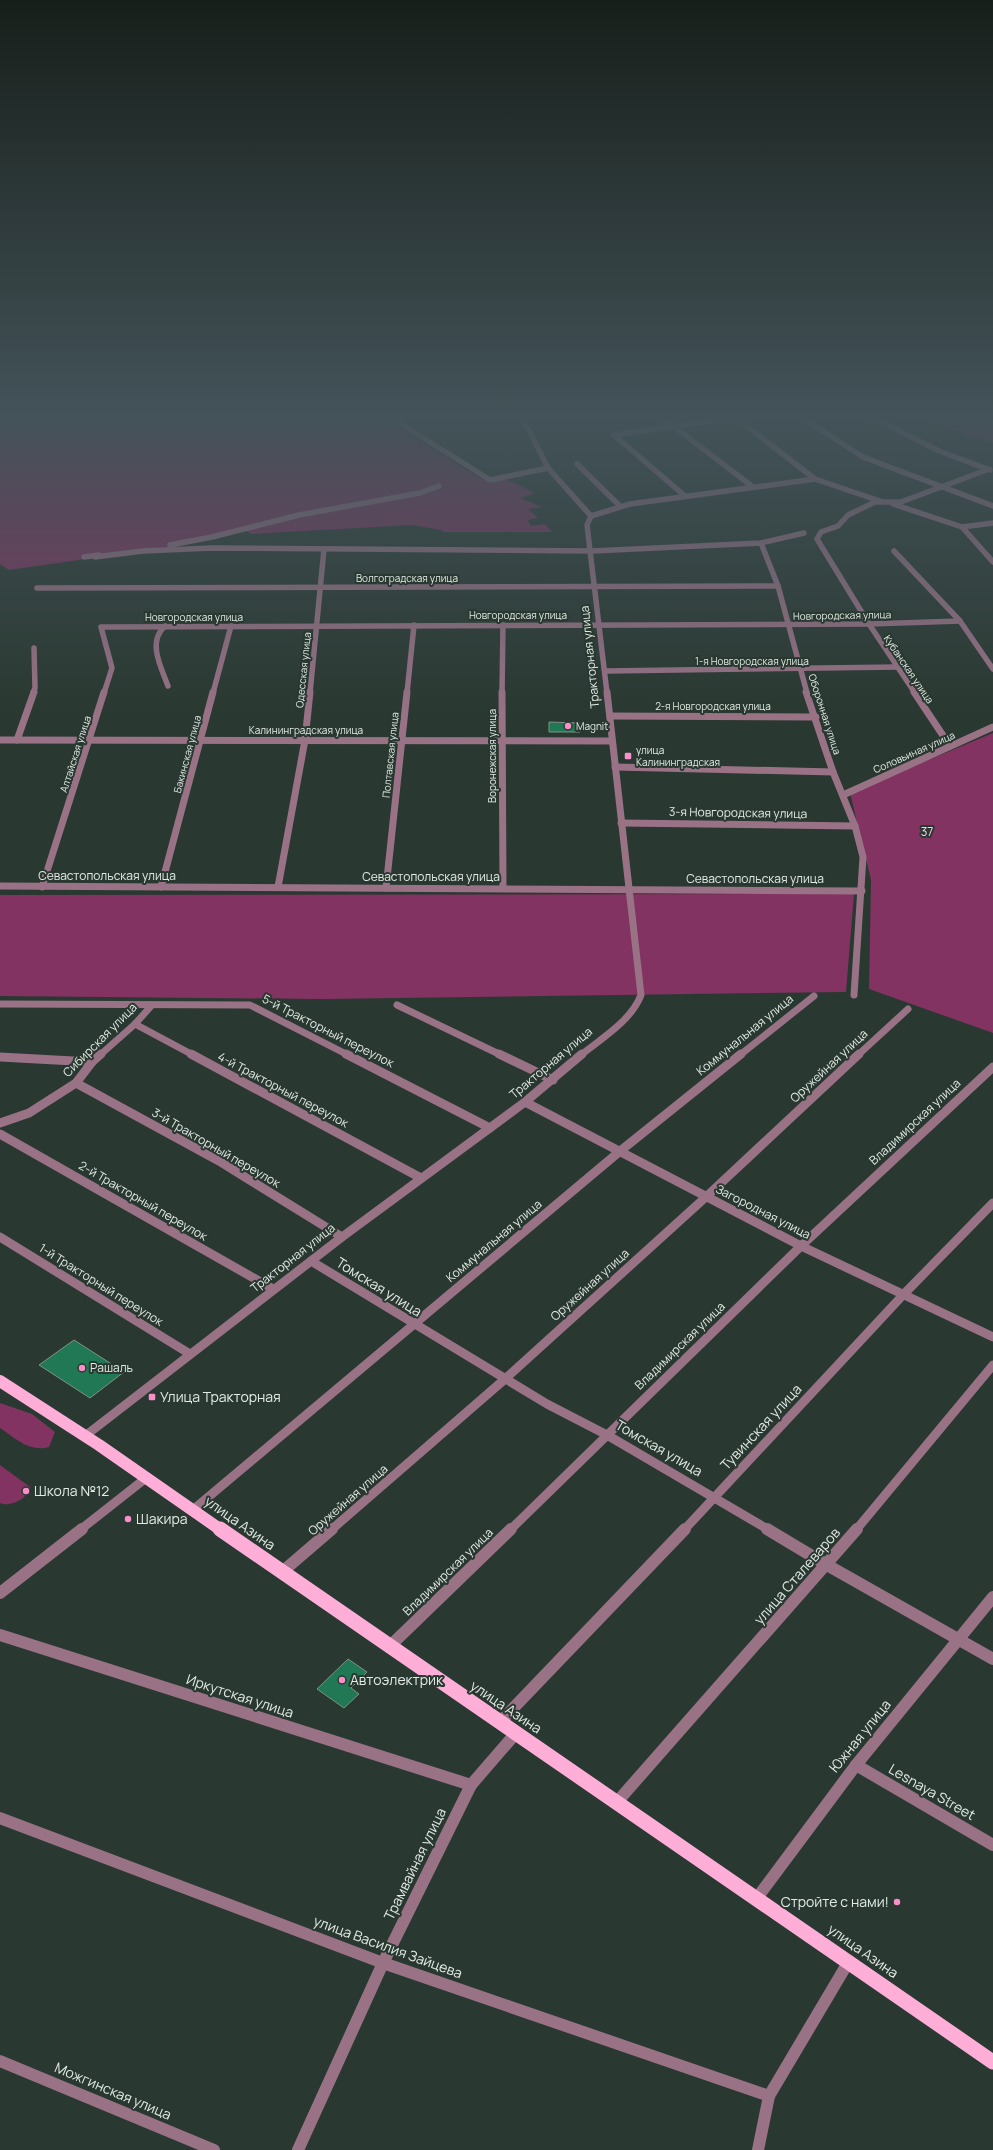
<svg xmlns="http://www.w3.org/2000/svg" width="993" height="2150" font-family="Manrope,sans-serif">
  <rect width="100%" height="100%" fill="#293830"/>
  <g fill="#823361">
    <polygon points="0,415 377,415 482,479 488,481 506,479 535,493 520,498 542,507 528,509 538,518 528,520 531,526 545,524 552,532 443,532 441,530 412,525 251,534 243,529 216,535 190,544 9,570 0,564"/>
    <polygon points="912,415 993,415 993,443"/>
    <polygon points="993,733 993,1033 869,989 871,880 850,793"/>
    <polygon points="854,894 846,992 322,999 0,996 0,895"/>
    <path d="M 0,1403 L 32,1414 L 55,1432 L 49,1447 C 30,1453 15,1438 0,1428 Z"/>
    <path d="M 0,1465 L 30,1487 C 30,1497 10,1508 0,1503 Z"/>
  </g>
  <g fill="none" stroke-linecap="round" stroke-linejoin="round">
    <polyline stroke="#5a8672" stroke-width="2.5" points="962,415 993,423"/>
  </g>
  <g fill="#207854" stroke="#809188">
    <polygon points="549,722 580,723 580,732 549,732"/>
    <polygon points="74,1340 124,1372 90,1398 39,1365"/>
    <polygon points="348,1659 367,1672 351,1688 359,1694 344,1708 317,1689"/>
  </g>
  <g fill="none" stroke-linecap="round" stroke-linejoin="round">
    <g stroke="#997286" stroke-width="5.5">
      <polyline points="387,415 490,480 548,468"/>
      <polyline points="521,415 548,468 591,516 630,504 815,479"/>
      <polyline points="659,415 753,487"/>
      <polyline points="798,415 863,457 993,506"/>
      <polyline points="868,415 939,451 990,470"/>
      <polyline points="735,417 815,479 880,501"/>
      <polyline points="614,435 751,415"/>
      <polyline points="614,435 685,496"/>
      <polyline points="577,464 620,506"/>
      <polyline points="893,504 962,527 993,562"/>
      <polyline points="962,527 993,523"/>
      <polyline points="761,543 778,586 807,693"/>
      <polyline points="170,545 212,537 299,515 420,493 439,486"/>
      <polyline points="894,551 960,621 993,669"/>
      <polyline points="84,557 99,555"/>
      <polyline points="95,557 143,551 212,548 592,551 761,543 804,533"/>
      <polyline points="37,588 778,586"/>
      <path d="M 165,626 C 147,642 161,667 168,686"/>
      <polyline points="606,671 898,667"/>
      <polyline points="33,693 35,688 34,648"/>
      <polyline points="104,693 112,668 101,627 869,624 960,621"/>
      <polyline points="213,693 231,626"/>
      <polyline points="310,693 324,549"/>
      <polyline points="407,693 414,625"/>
      <polyline points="502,693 503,625"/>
      <polyline points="915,693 869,624 817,539 821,532 838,526 848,515 875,502 901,502 989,469"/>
    </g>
    <g stroke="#997286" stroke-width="7">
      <polyline points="502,692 503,888"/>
      <polyline points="806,692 833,772 855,826 863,857 854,995"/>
      <polyline points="914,692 950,746"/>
      <polyline points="610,716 816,717"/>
      <polyline points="0,740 612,741"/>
      <polyline points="17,740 34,692"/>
      <polyline points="615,767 833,772"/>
      <polyline points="843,795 993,727"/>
      <polyline points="621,823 855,826"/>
      <polyline points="0,886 862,891"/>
      <polyline points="42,887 104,692"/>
      <polyline points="161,887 213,692"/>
      <polyline points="278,887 305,740 310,692"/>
      <polyline points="386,888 407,692"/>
      <polyline points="0,1004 250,1005 348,1055"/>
      <polyline points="397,1005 501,1055"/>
      <polyline points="135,1024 193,1055"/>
      <polyline points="100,1055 135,1024 152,1005"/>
      <polyline points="740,1055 814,996"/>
      <polyline points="858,1055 908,1009"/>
    </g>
    <g stroke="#997286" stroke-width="9">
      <polyline points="191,1054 421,1178"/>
      <polyline points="346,1054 490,1128"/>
      <polyline points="499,1054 553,1080"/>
      <polyline points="0,1057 92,1062"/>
      <polyline points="76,1083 219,1161 342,1237"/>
      <polyline points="525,1102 801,1246 993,1337"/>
      <polyline points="0,1123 29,1113 76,1083 92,1062 101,1054"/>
      <polyline points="0,1134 273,1289"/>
      <polyline points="0,1237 190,1354"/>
      <polyline points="311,1261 547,1404 607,1435 769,1530"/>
      <polyline points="194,1509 619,1152 741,1054"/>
      <polyline points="80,1530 146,1478"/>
      <polyline points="331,1530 505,1379 707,1196 859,1054"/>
      <polyline points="510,1530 801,1246 993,1067"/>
      <polyline points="684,1530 903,1295 993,1203"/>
      <polyline points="856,1530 993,1365"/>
    </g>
    <g stroke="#997286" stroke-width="12">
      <polyline points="767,1529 827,1565 993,1659"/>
      <polyline points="282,1572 332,1529"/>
      <polyline points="0,1593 82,1529"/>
      <polyline points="0,1635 471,1785"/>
      <polyline points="389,1647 511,1529"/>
      <polyline points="500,1722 685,1529"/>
      <polyline points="856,1765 993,1845"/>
      <polyline points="617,1802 857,1529"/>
      <polyline points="0,1818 383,1963 769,2096"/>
      <polyline points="757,1898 856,1765 993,1597"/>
      <polyline points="0,2061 214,2150"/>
      <polyline points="298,2150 383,1963 471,1785 516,1733"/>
      <polyline points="758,2150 769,2096 849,1961"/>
    </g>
    <polyline stroke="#997286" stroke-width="5.5" points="591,516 587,525 607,693"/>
    <path stroke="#997286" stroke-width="7" d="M 581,1055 C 602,1038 631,1021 641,995 L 607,692"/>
    <polyline stroke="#997286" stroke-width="9" points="85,1436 342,1237 525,1102 582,1054"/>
    <polyline stroke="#ffaed8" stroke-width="12" points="0,1381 99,1445 221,1530"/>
    <polyline stroke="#ffaed8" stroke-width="15" points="220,1529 993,2062"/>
  </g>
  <linearGradient id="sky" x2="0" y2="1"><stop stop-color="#171f1a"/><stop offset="0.58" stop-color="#435359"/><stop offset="1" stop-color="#435359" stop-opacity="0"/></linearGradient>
  <rect width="993" height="716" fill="url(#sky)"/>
  <g fill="#f98fc9" stroke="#293830" stroke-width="1.5">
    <circle cx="568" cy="726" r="4"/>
    <rect x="624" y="752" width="8" height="8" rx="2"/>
    <circle cx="82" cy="1368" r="4"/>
    <rect x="148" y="1393" width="8" height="8" rx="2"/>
    <circle cx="26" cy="1491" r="4"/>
    <circle cx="128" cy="1519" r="4"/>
    <circle cx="342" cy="1680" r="4"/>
    <circle cx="897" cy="1902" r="4"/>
  </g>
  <g text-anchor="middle" stroke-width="4" stroke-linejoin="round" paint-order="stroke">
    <g font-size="10" fill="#e1eae5" stroke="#293830">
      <text x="407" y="582">Волгоградская улица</text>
      <text x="518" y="619">Новгородская улица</text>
      <text transform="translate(842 615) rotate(-1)" y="4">Новгородская улица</text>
      <text x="194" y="621">Новгородская улица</text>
      <text x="752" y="665">1-я Новгородская улица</text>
      <text transform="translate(909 669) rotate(56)" y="4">Кубанская улица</text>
      <text transform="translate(303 670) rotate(-84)" y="4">Одесская улица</text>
      <text x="713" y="710">2-я Новгородская улица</text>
      <text transform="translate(825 714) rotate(72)" y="4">Оборонная улица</text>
      <text x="306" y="734">Калининградская улица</text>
      <text transform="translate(914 752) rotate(-24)" y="4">Соловьиная улица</text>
      <text transform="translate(75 754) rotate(-72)" y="4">Алтайская улица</text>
      <text transform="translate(187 754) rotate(-75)" y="4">Бакинская улица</text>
      <text transform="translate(390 755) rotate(-84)" y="4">Полтавская улица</text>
      <text transform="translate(492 756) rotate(-90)" y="4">Воронежская улица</text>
    </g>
    <g font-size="10" fill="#e1eae5" stroke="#293830" text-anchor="start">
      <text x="576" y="730">Magnit</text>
      <text x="636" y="754">улица<tspan x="636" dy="12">Калининградская</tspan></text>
    </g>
    <g font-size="12" fill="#e1eae5" stroke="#293830">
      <text transform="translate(590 657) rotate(-96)" y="4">Тракторная улица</text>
      <text transform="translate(738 813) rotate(1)" y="4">3-я Новгородская улица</text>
      <text x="107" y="880">Севастопольская улица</text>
      <text x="431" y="881">Севастопольская улица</text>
      <text x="755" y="883">Севастопольская улица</text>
      <text transform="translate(328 1031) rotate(27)" y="4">5-й Тракторный переулок</text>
      <text transform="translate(745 1035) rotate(-39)" y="4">Коммунальная улица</text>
      <text transform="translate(100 1040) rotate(-45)" y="4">Сибирская улица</text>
      <text transform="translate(551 1063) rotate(-40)" y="4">Тракторная улица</text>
      <text transform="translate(829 1066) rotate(-43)" y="4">Оружейная улица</text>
      <text transform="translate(283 1090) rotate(28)" y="4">4-й Тракторный переулок</text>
      <text transform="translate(915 1122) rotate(-43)" y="4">Владимирская улица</text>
      <text transform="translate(216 1148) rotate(30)" y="4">3-й Тракторный переулок</text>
      <text transform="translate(143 1201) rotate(30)" y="4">2-й Тракторный переулок</text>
      <text transform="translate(763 1212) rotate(27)" y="4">Загородная улица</text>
      <text transform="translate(494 1241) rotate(-40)" y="4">Коммунальная улица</text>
      <text transform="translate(293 1258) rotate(-38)" y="4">Тракторная улица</text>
      <text transform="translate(101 1285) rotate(32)" y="4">1-й Тракторный переулок</text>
      <text transform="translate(590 1285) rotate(-42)" y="4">Оружейная улица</text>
      <text transform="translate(680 1346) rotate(-44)" y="4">Владимирская улица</text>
      <text transform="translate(348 1500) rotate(-41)" y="4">Оружейная улица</text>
      <text transform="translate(448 1572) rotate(-44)" y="4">Владимирская улица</text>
    </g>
    <g font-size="12" fill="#fccce4" stroke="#293830">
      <text x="927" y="836">37</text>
    </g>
    <g font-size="12" fill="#e1eae5" stroke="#293830" text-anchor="start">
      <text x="90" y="1372">Рашаль</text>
    </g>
    <g font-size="14" fill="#e1eae5" stroke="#293830">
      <text transform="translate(379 1287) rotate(32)" y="5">Томская улица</text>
      <text transform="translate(761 1427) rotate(-47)" y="5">Тувинская улица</text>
      <text transform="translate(659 1448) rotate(30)" y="5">Томская улица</text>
      <text transform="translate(240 1523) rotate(35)" y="5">улица Азина</text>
      <text transform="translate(797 1576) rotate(-49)" y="5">улица Сталеваров</text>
      <text transform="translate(240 1696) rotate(18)" y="5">Иркутская улица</text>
      <text transform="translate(506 1707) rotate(34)" y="5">улица Азина</text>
      <text transform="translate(860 1736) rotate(-51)" y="5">Южная улица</text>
      <text transform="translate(932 1792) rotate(30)" y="5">Lesnaya Street</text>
      <text transform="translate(415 1864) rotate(-64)" y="5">Трамвайная улица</text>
      <text transform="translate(388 1947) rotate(20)" y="5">улица Василия Зайцева</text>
      <text transform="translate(863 1951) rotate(35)" y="5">улица Азина</text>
      <text transform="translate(113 2091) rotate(23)" y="5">Можгинская улица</text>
    </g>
    <g font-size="14" fill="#e1eae5" stroke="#293830" text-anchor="start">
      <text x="160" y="1402">Улица Тракторная</text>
      <text x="34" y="1496">Школа №12</text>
      <text x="136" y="1524">Шакира</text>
      <text x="350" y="1685">Автоэлектрик</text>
      <text x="889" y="1907" text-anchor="end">Стройте с нами!</text>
    </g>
  </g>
</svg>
